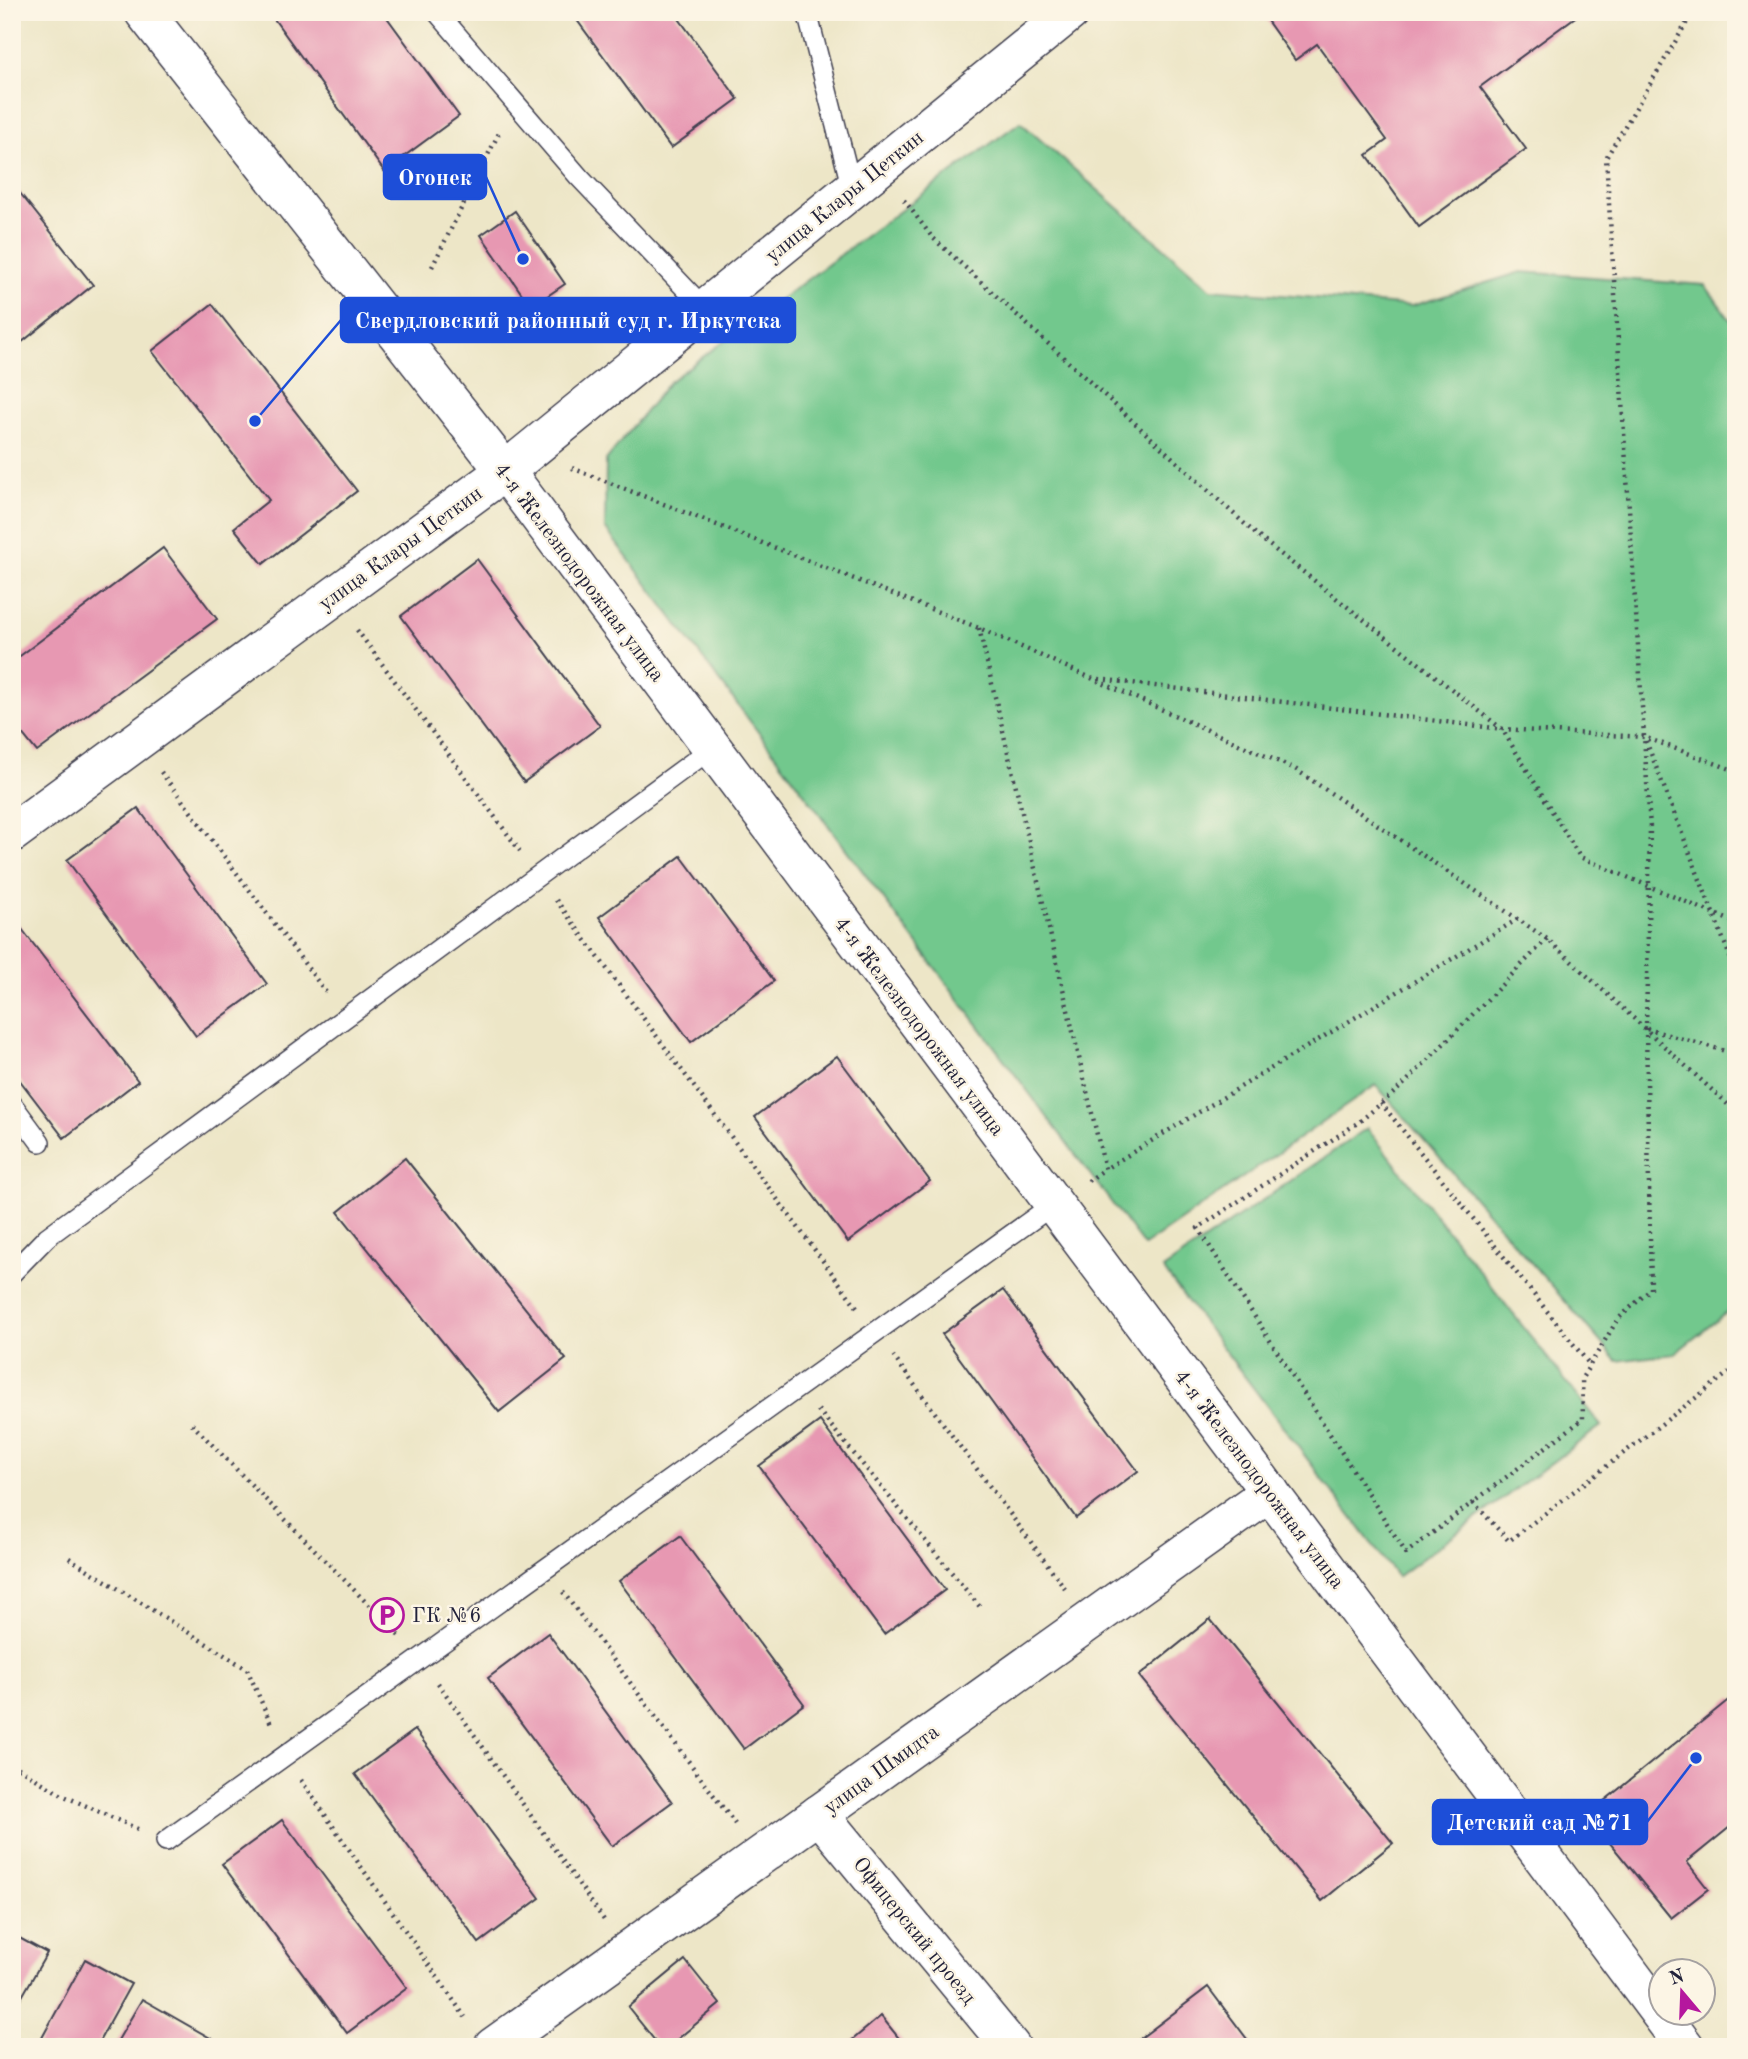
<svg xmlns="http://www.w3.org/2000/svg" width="1748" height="2059" font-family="'Old Standard TT',serif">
  <rect width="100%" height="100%" fill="#fcf5e5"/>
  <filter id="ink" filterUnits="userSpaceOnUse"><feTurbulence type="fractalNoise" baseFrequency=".0143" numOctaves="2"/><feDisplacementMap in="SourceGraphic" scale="14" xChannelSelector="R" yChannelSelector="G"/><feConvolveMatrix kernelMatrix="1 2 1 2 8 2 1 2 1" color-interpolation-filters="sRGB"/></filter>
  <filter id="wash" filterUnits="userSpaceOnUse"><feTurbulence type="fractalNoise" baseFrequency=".00686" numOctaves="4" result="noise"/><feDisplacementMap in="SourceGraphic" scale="28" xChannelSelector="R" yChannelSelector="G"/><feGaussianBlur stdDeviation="1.57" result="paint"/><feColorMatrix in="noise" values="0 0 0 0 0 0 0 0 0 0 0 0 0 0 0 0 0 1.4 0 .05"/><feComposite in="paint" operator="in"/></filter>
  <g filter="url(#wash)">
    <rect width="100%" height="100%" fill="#ede6c7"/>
    <g fill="#72c88d" stroke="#4a7564" stroke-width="2">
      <polygon points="1020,122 1211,289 1412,306 1521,272 1705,285 1736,328 1736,1305 1674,1354 1617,1361 1376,1085 1144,1246 605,528 606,460 669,382"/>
      <polygon points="1367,1128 1601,1426 1397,1577 1163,1269"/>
    </g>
    <g id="blocks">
      <g fill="#e798b2">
        <polygon points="269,12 383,12 459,116 384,171"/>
        <polygon points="571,12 674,12 738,99 671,148"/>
        <polygon points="1261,12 1582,12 1480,87 1526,149 1419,227 1367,155 1387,140 1317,44 1295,60"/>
        <polygon points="12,183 93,285 22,342 12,330"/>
        <polygon points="515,211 565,284 531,307 481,235"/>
        <polygon points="212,304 357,491 263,564 234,528 269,500 152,351"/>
        <polygon points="163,548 217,619 37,752 12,721 12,662"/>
        <polygon points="477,559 600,726 524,782 401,616"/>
        <polygon points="138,808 267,984 196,1036 67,860"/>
        <polygon points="681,856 774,981 691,1042 599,917"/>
        <polygon points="12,916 138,1081 64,1138 12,1070"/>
        <polygon points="837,1056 930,1181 848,1242 755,1117"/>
        <polygon points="405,1158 566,1359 499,1412 338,1212"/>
        <polygon points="1003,1290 1138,1471 1076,1518 942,1334"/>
        <polygon points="820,1421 945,1590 884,1634 759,1466"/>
        <polygon points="680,1536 804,1704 744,1749 619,1581"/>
        <polygon points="1210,1619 1393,1843 1322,1901 1139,1676"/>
        <polygon points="548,1633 672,1802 612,1846 488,1678"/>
        <polygon points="1732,1697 1736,1701 1736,1822 1687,1862 1708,1889 1671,1918 1587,1815"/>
        <polygon points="415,1730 540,1898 479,1943 355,1774"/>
        <polygon points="282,1820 407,1988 347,2033 222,1864"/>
        <polygon points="12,1934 47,1953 12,2014"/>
        <polygon points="85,1959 131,1984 96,2047 37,2047"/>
        <polygon points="685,1960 720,2004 668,2047 660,2047 628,2007"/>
        <polygon points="1208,1987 1253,2047 1129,2047"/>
        <polygon points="142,1999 226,2047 114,2047"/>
        <polygon points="881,2016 906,2047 844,2047"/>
      </g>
    </g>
  </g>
  <g filter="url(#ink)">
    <use href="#blocks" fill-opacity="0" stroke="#403f50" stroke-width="2"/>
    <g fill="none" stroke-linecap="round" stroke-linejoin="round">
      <g stroke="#403f50" stroke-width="22">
        <g id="lane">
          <polyline points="437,12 579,177 705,309"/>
          <polyline points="807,12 852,189"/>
          <polyline points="12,1104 40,1142"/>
          <polyline points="12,1273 47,1237 712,748"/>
          <polyline points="166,1841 1054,1204"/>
        </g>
      </g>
      <g stroke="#403f50" stroke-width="41">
        <g id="street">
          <polyline points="144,12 505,471 1685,2047"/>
          <polyline points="12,833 505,471 1070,12"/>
          <polyline points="819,1814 1011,2047"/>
          <polyline points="493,2047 1270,1492"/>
        </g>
      </g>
      <g stroke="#403f50" stroke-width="4.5" stroke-dasharray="2 5" stroke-linecap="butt">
        <polyline points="904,200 932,237 1259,537 1502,729 1580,857 1736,923"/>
        <polyline points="432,267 500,131"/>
        <polyline points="572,468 979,628 1295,769 1547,939 1736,1112"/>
        <polyline points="979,628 1105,1169 1518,919"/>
        <polyline points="357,630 520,851"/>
        <polyline points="1099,679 1502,729 1644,737 1736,771"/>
        <polyline points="1646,741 1736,972"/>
        <polyline points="161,772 328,995"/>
        <polyline points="556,900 857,1307"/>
        <polyline points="1547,939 1402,1086 1359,1122 1198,1228 1406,1553 1583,1419 1582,1378 1618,1319 1651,1289 1646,1029 1650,828 1606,158 1693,12"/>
        <polyline points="1647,1029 1736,1054"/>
        <polyline points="1381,1103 1590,1365"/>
        <polyline points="1088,1181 1105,1169"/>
        <polyline points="893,1356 1065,1588"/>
        <polyline points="818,1410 980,1607"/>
        <polyline points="192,1424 399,1636"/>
        <polyline points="1473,1502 1509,1541 1736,1367"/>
        <polyline points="69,1558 247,1669 272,1726"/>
        <polyline points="563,1592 735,1824"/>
        <polyline points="438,1683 604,1920"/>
        <polyline points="12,1764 62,1795 140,1830"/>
        <polyline points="301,1780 465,2017"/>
      </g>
      <use href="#lane" stroke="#fff" stroke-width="19"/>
      <use href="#street" stroke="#fff" stroke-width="38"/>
    </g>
  </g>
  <defs>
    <g id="parking-ring" transform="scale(1.75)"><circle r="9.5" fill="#fcf5e5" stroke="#b5179e" stroke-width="1.5"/><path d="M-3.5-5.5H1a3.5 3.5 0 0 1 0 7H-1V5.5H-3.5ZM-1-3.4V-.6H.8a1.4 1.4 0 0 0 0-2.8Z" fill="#b5179e"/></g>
  </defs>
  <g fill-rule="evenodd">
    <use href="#parking-ring" x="387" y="1615"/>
  </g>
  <g text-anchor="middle" stroke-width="5" stroke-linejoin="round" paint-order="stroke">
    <g font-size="21" fill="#22223b" stroke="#fcf5e5">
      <text transform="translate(844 196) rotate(-39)" y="7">улица Клары Цеткин</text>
      <text transform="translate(400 548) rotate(-36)" y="7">улица Клары Цеткин</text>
      <text transform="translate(580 572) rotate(53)" y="7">4-я Железнодорожная улица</text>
      <text transform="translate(920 1026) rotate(53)" y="7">4-я Железнодорожная улица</text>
      <text transform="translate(1260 1479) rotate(53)" y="7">4-я Железнодорожная улица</text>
      <text transform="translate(881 1769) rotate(-36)" y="7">улица Шмидта</text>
      <text transform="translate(915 1930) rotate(51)" y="7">Офицерский проезд</text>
    </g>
    <g font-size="21" fill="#22223b" stroke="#fcf5e5" text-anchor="start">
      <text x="412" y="1622">ГК №6</text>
    </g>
  </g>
  <path fill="none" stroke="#1d4ed8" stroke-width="2.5" d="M523 259L486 177M255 421L341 320M1696 1758L1647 1822"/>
  <g fill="#1d4ed8" stroke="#fcf5e5" stroke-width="2.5">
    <circle cx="523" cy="259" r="7"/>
    <circle cx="255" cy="421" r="7"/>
    <circle cx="1696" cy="1758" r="7"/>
  </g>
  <g fill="#1d4ed8" stroke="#1d4ed8" stroke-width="2.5">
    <rect x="384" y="155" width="102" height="44" rx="7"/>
    <rect x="341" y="298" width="454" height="44" rx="7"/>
    <rect x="1433" y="1800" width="214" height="44" rx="7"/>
  </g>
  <g font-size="23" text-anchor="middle" font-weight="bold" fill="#fff">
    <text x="435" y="185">Огонек</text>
    <text x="568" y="328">Свердловский районный суд г. Иркутска</text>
    <text x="1540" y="1830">Детский сад №71</text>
  </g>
  <rect width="1748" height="2059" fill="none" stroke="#fcf5e5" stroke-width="42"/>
  <g transform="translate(1682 1992) rotate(341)"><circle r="33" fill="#fcf5e5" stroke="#a5a1a1" stroke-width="2"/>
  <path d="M0-5L12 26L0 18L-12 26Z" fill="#b5179e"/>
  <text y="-10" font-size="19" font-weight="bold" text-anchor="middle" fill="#22223b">N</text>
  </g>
</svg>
